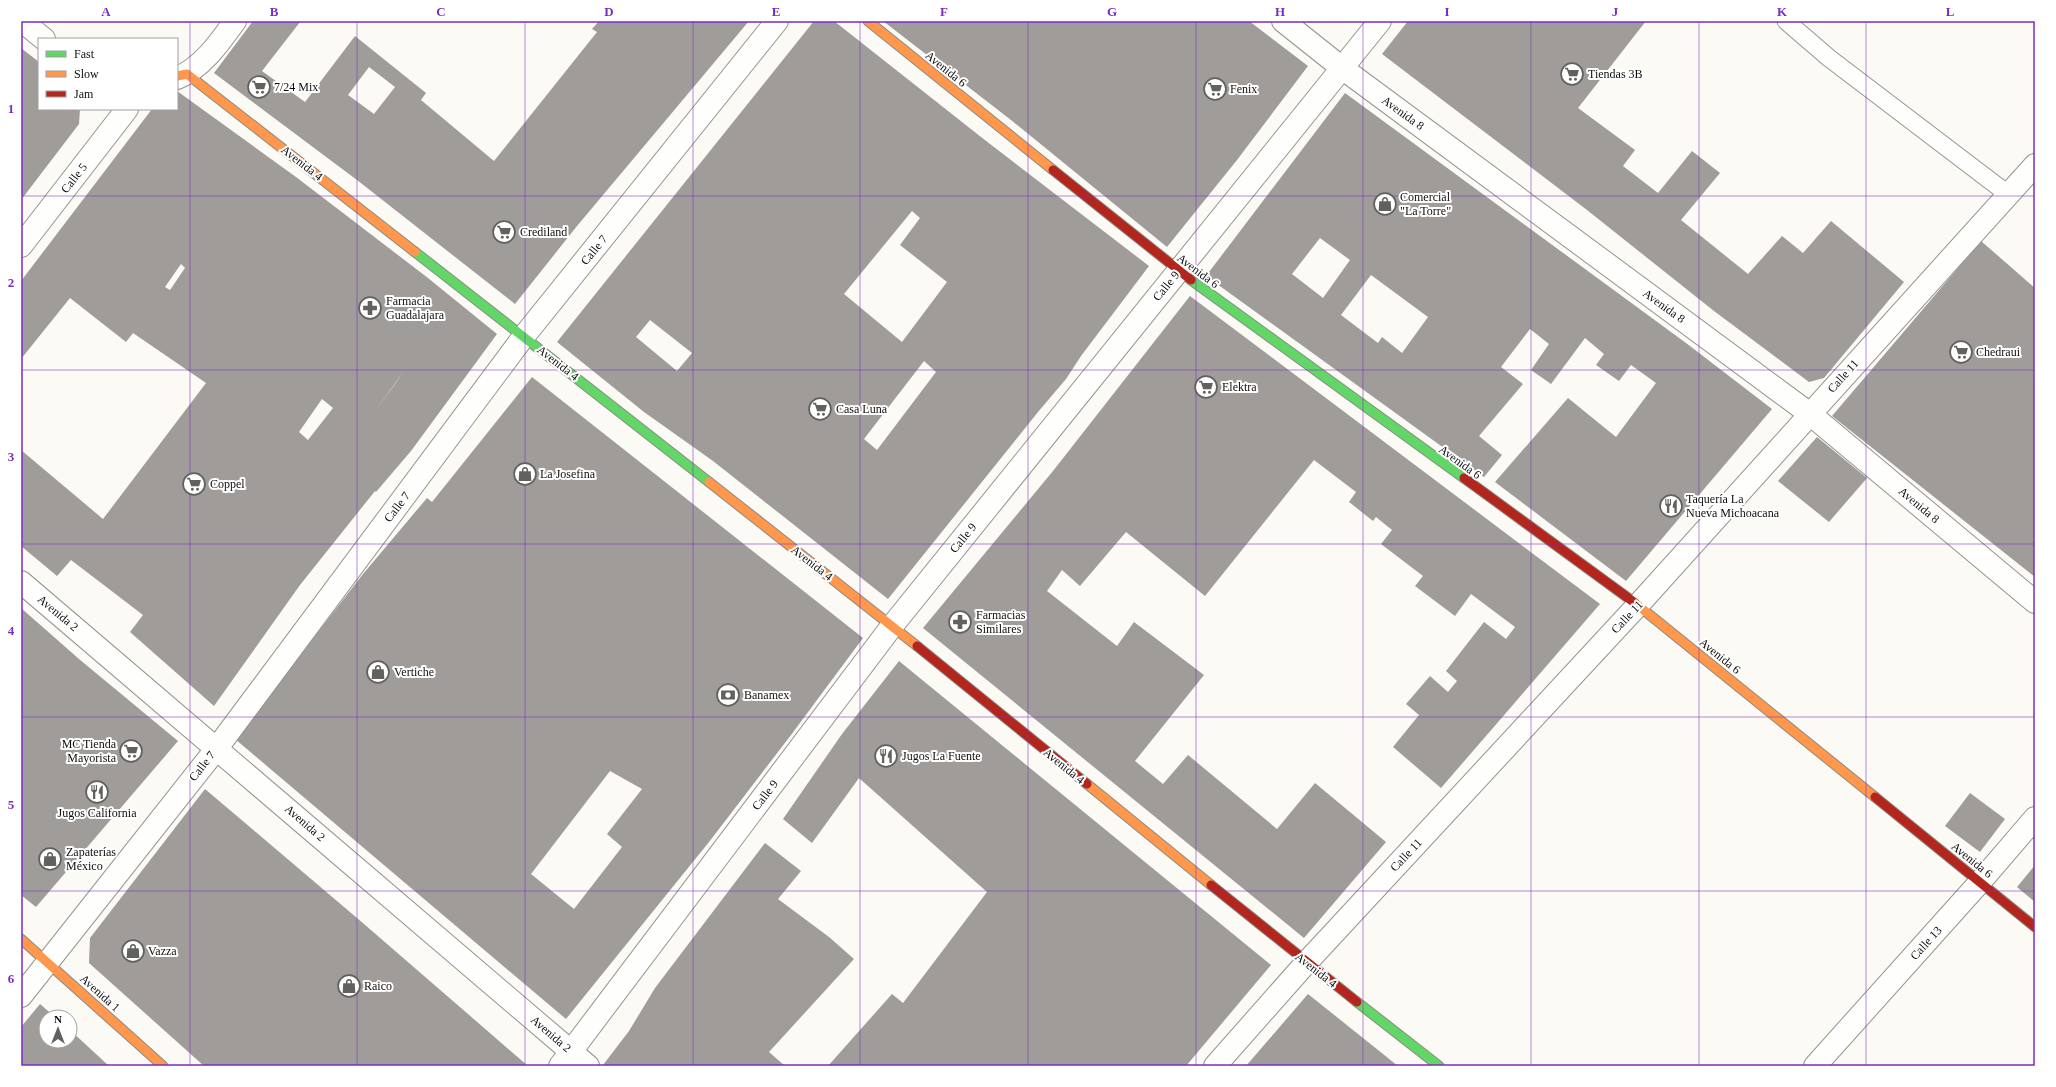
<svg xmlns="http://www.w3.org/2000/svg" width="2056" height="1087" font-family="'Times New Roman',serif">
  <rect width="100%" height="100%" fill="#fbfaf4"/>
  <g fill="#9f9c99" fill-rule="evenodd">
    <path d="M 253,21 L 300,22 L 262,71 L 305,102 L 355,36 L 426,93 L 421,100 L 494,161 L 597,32 L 592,29 L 599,21 L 749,21 L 577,226 L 515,304 L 357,180 L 214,73 ZM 369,67 L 395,87 L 374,114 L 348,95 Z"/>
    <path d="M 814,21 L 834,21 L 981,137 L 1149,266 L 1081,356 L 1066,379 L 1038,412 L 888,599 L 713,461 L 644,412 L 557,342 ZM 912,211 L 920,218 L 900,245 L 947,282 L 902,342 L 844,294 ZM 650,320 L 692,353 L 677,371 L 636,337 ZM 924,361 L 936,372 L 877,450 L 864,439 Z"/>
    <polygon points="883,21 1249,21 1308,66 1237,160 1167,247 1011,120"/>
    <polygon points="1408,21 1646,21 1578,108 1635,150 1623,166 1658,193 1692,151 1720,173 1681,220 1748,274 1782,236 1803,253 1831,221 1904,282 1824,378 1809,382 1714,311 1587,210 1382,54"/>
    <polygon points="21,48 39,62 39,109 80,109 79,124 21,200"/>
    <path d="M 177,91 L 296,177 L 428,278 L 497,334 L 411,451 L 376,492 L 375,491 L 300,585 L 214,706 L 130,632 L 143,615 L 71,560 L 57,576 L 21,546 L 21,450 L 103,519 L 206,383 L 133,333 L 126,342 L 70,298 L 21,359 L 21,281 L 152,109 L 177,109 ZM 181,264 L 185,268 L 170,290 L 165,287 ZM 404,371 L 395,384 L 375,411 ZM 322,399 L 333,408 L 308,440 L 299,432 Z"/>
    <path d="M 1345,93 L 1686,343 L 1772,409 L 1626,581 L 1495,482 L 1568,398 L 1616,437 L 1656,383 L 1631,365 L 1619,381 L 1596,365 L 1604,354 L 1585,338 L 1551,384 L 1531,370 L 1549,344 L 1530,329 L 1501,367 L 1523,384 L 1479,436 L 1502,455 L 1484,477 L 1206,276 ZM 1320,238 L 1350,260 L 1323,298 L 1292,274 ZM 1371,275 L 1428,317 L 1402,353 L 1382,337 L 1378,343 L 1341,315 Z"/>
    <polygon points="1981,241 2035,288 2035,577 1832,416"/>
    <polygon points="1190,296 1600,604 1441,788 1393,747 1419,715 1406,704 1430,676 1448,692 1457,681 1446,671 1484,622 1506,639 1515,627 1471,594 1455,616 1415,586 1423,576 1381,544 1392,530 1376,517 1373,521 1349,502 1356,492 1314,460 1205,596 1126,532 1080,586 1062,570 1047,591 1117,646 1134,622 1204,675 1135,761 1163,784 1188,755 1277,829 1315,783 1386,842 1304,938 923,628 1053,471"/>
    <path d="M 532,377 L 863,638 L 791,735 L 709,842 L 566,1019 L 235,739 L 363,574 L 427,498 L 432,502 ZM 610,771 L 642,789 L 607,834 L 622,847 L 574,909 L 531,874 Z"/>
    <polygon points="1817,437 1867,478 1829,522 1778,481"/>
    <polygon points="21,608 79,659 178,741 36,907 21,895"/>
    <polygon points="899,661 1271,965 1186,1066 828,1066 892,994 903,1003 987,892 859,778 812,843 783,819 842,734"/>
    <polygon points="205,789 364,924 528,1066 204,1066 89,963 90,938"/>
    <polygon points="1970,793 2005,819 1980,852 1945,826"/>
    <polygon points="765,843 801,871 778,899 829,937 854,959 769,1052 785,1066 605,1066 603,1065 629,1031 655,988"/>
    <polygon points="2035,865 2035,902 2017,887"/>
    <polygon points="1308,994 1398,1066 1246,1066"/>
    <polygon points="40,1004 55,1017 46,1017 46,1041 70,1041 70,1030 109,1066 21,1066 21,1027"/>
  </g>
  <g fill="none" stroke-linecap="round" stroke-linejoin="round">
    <g stroke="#959492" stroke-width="19">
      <polyline id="lane" points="1786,21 1829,58 2009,195"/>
    </g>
    <g stroke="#959492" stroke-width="24">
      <g id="street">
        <polyline points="22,21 44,39"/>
        <polyline points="1283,21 1342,68 1810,414 2035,602"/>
        <path d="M 177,78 C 202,68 220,42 235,21"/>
        <polyline points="21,246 127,109"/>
        <polyline points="21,582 588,1066"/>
        <polyline points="21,996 217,748 524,336 777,21"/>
        <polyline points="560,1066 892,626 1380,21"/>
        <polyline points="1215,1066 1306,963 1638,605 2035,165"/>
        <polyline points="1815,1066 1980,882 2035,818"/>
      </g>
    </g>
    <g stroke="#8b8b88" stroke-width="11">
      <g id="fast">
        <polyline points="415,252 709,482"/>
        <polyline points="1191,280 1464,478"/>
        <polyline points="1357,1002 1439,1066"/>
      </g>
    </g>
    <g stroke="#8b8b88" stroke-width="11">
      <g id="slow">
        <polyline points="868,21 1053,170"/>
        <polyline points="177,76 187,74 415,252"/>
        <polyline points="709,482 917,646"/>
        <polyline points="1635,603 1875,797"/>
        <polyline points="1087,784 1211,885"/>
        <polyline points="21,939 163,1066"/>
      </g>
    </g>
    <g stroke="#8b8b88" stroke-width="11">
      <g id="jam">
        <polyline points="1053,170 1191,280"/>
        <polyline points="1464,478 1635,603"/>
        <polyline points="917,646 1087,784"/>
        <polyline points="1875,797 2035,927"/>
        <polyline points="1211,885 1357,1002"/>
      </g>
    </g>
    <use href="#lane" stroke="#fefefd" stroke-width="17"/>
    <use href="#street" stroke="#fefefd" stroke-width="22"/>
    <use href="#fast" stroke="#63d668" stroke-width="9"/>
    <use href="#slow" stroke="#ff974d" stroke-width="9"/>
    <use href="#jam" stroke="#b3261e" stroke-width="9"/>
  </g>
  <path fill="none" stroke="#7b2cbf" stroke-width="1" stroke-opacity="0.55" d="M 190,21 L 190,1066M 357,21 L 357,1066M 525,21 L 525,1066M 693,21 L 693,1066M 860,21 L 860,1066M 1028,21 L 1028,1066M 1196,21 L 1196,1066M 1363,21 L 1363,1066M 1531,21 L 1531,1066M 1699,21 L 1699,1066M 1866,21 L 1866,1066M 21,196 L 2035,196M 21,370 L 2035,370M 21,544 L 2035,544M 21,717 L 2035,717M 21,891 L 2035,891"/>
  <defs>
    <g id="supermarket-ring" transform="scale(1.15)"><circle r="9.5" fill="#fff" stroke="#61615e" stroke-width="1.5"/><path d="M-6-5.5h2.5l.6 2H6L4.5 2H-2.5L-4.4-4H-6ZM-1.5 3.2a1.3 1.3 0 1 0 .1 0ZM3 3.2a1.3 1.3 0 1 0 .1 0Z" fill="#61615e"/></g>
    <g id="shop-ring" transform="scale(1.15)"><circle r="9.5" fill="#fff" stroke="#61615e" stroke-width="1.5"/><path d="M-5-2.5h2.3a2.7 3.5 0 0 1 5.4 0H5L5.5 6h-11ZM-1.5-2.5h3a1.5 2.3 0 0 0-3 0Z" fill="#61615e"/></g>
    <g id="pharmacy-ring" transform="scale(1.15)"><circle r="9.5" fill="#fff" stroke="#61615e" stroke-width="1.5"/><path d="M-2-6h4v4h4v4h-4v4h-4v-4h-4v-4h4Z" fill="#61615e"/></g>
    <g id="restaurant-ring" transform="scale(1.15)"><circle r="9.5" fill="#fff" stroke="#61615e" stroke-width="1.5"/><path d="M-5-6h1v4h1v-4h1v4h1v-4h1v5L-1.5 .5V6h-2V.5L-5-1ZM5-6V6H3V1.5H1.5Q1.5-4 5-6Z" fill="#61615e"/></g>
    <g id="bank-ring" transform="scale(1.15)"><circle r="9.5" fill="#fff" stroke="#61615e" stroke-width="1.5"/><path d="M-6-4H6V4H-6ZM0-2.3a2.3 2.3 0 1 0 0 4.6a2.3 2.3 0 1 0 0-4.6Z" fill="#61615e"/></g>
  </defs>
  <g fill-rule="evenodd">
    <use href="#supermarket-ring" x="1572" y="74"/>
    <use href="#supermarket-ring" x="259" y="87"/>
    <use href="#supermarket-ring" x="1215" y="89"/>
    <use href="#shop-ring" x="1385" y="204"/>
    <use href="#supermarket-ring" x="504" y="232"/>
    <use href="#pharmacy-ring" x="370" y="308"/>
    <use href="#supermarket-ring" x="1961" y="352"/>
    <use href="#supermarket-ring" x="1206" y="387"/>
    <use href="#supermarket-ring" x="820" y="409"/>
    <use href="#shop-ring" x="525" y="474"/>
    <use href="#supermarket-ring" x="194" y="484"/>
    <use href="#restaurant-ring" x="1671" y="506"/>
    <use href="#pharmacy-ring" x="960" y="622"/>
    <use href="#shop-ring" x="378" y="672"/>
    <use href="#bank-ring" x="728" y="695"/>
    <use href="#supermarket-ring" x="131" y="751"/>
    <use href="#restaurant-ring" x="886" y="756"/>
    <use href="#restaurant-ring" x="97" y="792"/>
    <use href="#shop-ring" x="50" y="859"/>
    <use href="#shop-ring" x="133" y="951"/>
    <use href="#shop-ring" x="349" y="986"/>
  </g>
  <g text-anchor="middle" stroke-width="4" stroke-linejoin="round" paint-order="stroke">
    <g font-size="12" fill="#0e0e0e" stroke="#fff">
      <text transform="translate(946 69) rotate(39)" y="4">Avenida 6</text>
      <text transform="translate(1403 113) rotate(36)" y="4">Avenida 8</text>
      <text transform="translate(302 163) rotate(38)" y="4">Avenida 4</text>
      <text transform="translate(74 178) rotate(-52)" y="4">Calle 5</text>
      <text transform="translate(594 250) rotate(-51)" y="4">Calle 7</text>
      <text transform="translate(1198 271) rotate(37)" y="4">Avenida 6</text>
      <text transform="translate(1166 286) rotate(-51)" y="4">Calle 9</text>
      <text transform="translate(1664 306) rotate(36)" y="4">Avenida 8</text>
      <text transform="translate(558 363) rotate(38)" y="4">Avenida 4</text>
      <text transform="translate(1843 376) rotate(-48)" y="4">Calle 11</text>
      <text transform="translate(1460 462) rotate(36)" y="4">Avenida 6</text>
      <text transform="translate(1919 505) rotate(40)" y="4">Avenida 8</text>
      <text transform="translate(397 507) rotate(-53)" y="4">Calle 7</text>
      <text transform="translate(963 538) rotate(-51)" y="4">Calle 9</text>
      <text transform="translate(812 563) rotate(38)" y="4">Avenida 4</text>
      <text transform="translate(58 613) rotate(40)" y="4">Avenida 2</text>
      <text transform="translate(1627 617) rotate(-47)" y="4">Calle 11</text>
      <text transform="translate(1720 656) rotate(39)" y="4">Avenida 6</text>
      <text transform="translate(202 766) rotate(-52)" y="4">Calle 7</text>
      <text transform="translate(1064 766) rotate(39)" y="4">Avenida 4</text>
      <text transform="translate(765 795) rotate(-53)" y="4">Calle 9</text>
      <text transform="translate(305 823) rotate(41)" y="4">Avenida 2</text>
      <text transform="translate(1406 855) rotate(-47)" y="4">Calle 11</text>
      <text transform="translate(1972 860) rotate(39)" y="4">Avenida 6</text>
      <text transform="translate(1926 943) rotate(-48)" y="4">Calle 13</text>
      <text transform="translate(1316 970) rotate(38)" y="4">Avenida 4</text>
      <text transform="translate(100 993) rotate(42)" y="4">Avenida 1</text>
      <text transform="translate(551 1034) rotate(41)" y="4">Avenida 2</text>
    </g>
    <g font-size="12" fill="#0e0e0e" stroke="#fff" text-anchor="start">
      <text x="1588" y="78">Tiendas 3B</text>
      <text x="274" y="91">7/24 Mix</text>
      <text x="1230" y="93">Fenix</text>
      <text x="1400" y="201">Comercial<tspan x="1400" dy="14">"La Torre"</tspan></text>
      <text x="520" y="236">Crediland</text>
      <text x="386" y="305">Farmacia<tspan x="386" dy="14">Guadalajara</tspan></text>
      <text x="1976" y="356">Chedraui</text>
      <text x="1222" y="391">Elektra</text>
      <text x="836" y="413">Casa Luna</text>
      <text x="540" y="478">La Josefina</text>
      <text x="210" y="488">Coppel</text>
      <text x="1686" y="503">Taquería La<tspan x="1686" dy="14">Nueva Michoacana</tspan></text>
      <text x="976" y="619">Farmacias<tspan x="976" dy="14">Similares</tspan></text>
      <text x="394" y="676">Vertiche</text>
      <text x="744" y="699">Banamex</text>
      <text x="116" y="748" text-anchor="end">MC Tienda<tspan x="116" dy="14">Mayorista</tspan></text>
      <text x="902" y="760">Jugos La Fuente</text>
      <text x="97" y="817" text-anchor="middle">Jugos California</text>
      <text x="66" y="856">Zapaterías<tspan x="66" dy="14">México</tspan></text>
      <text x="148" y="955">Vazza</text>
      <text x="364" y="990">Raico</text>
    </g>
  </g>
  <rect width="2056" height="1087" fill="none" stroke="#ffffff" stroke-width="44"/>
  <rect x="38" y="38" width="140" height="72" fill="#ffffff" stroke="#9f9f9f"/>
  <rect x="46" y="51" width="20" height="6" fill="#63d668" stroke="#9f9f9f"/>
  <text x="74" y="58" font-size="12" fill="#0e0e0e">Fast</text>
  <rect x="46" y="71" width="20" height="6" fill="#ff974d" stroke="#9f9f9f"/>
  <text x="74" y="78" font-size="12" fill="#0e0e0e">Slow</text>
  <rect x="46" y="91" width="20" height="6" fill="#b3261e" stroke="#9f9f9f"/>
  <text x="74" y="98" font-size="12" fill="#0e0e0e">Jam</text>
  <g transform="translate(58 1029)"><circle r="19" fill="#ffffff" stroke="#9f9f9f"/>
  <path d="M0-3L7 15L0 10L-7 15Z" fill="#61615e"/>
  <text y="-6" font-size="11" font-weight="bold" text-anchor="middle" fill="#0e0e0e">N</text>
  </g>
  <rect x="22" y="22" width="2012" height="1043" fill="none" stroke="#7b2cbf" stroke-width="1.5"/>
  <g font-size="13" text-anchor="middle" font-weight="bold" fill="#7b2cbf">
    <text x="106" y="16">A</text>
    <text x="274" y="16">B</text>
    <text x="441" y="16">C</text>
    <text x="609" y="16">D</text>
    <text x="776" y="16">E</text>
    <text x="944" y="16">F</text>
    <text x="1112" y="16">G</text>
    <text x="1280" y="16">H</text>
    <text x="1447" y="16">I</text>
    <text x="1615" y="16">J</text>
    <text x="1782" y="16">K</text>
    <text x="1950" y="16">L</text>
    <text x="11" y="113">1</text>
    <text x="11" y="287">2</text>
    <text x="11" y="461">3</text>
    <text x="11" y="635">4</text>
    <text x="11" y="809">5</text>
    <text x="11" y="983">6</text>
  </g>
</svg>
